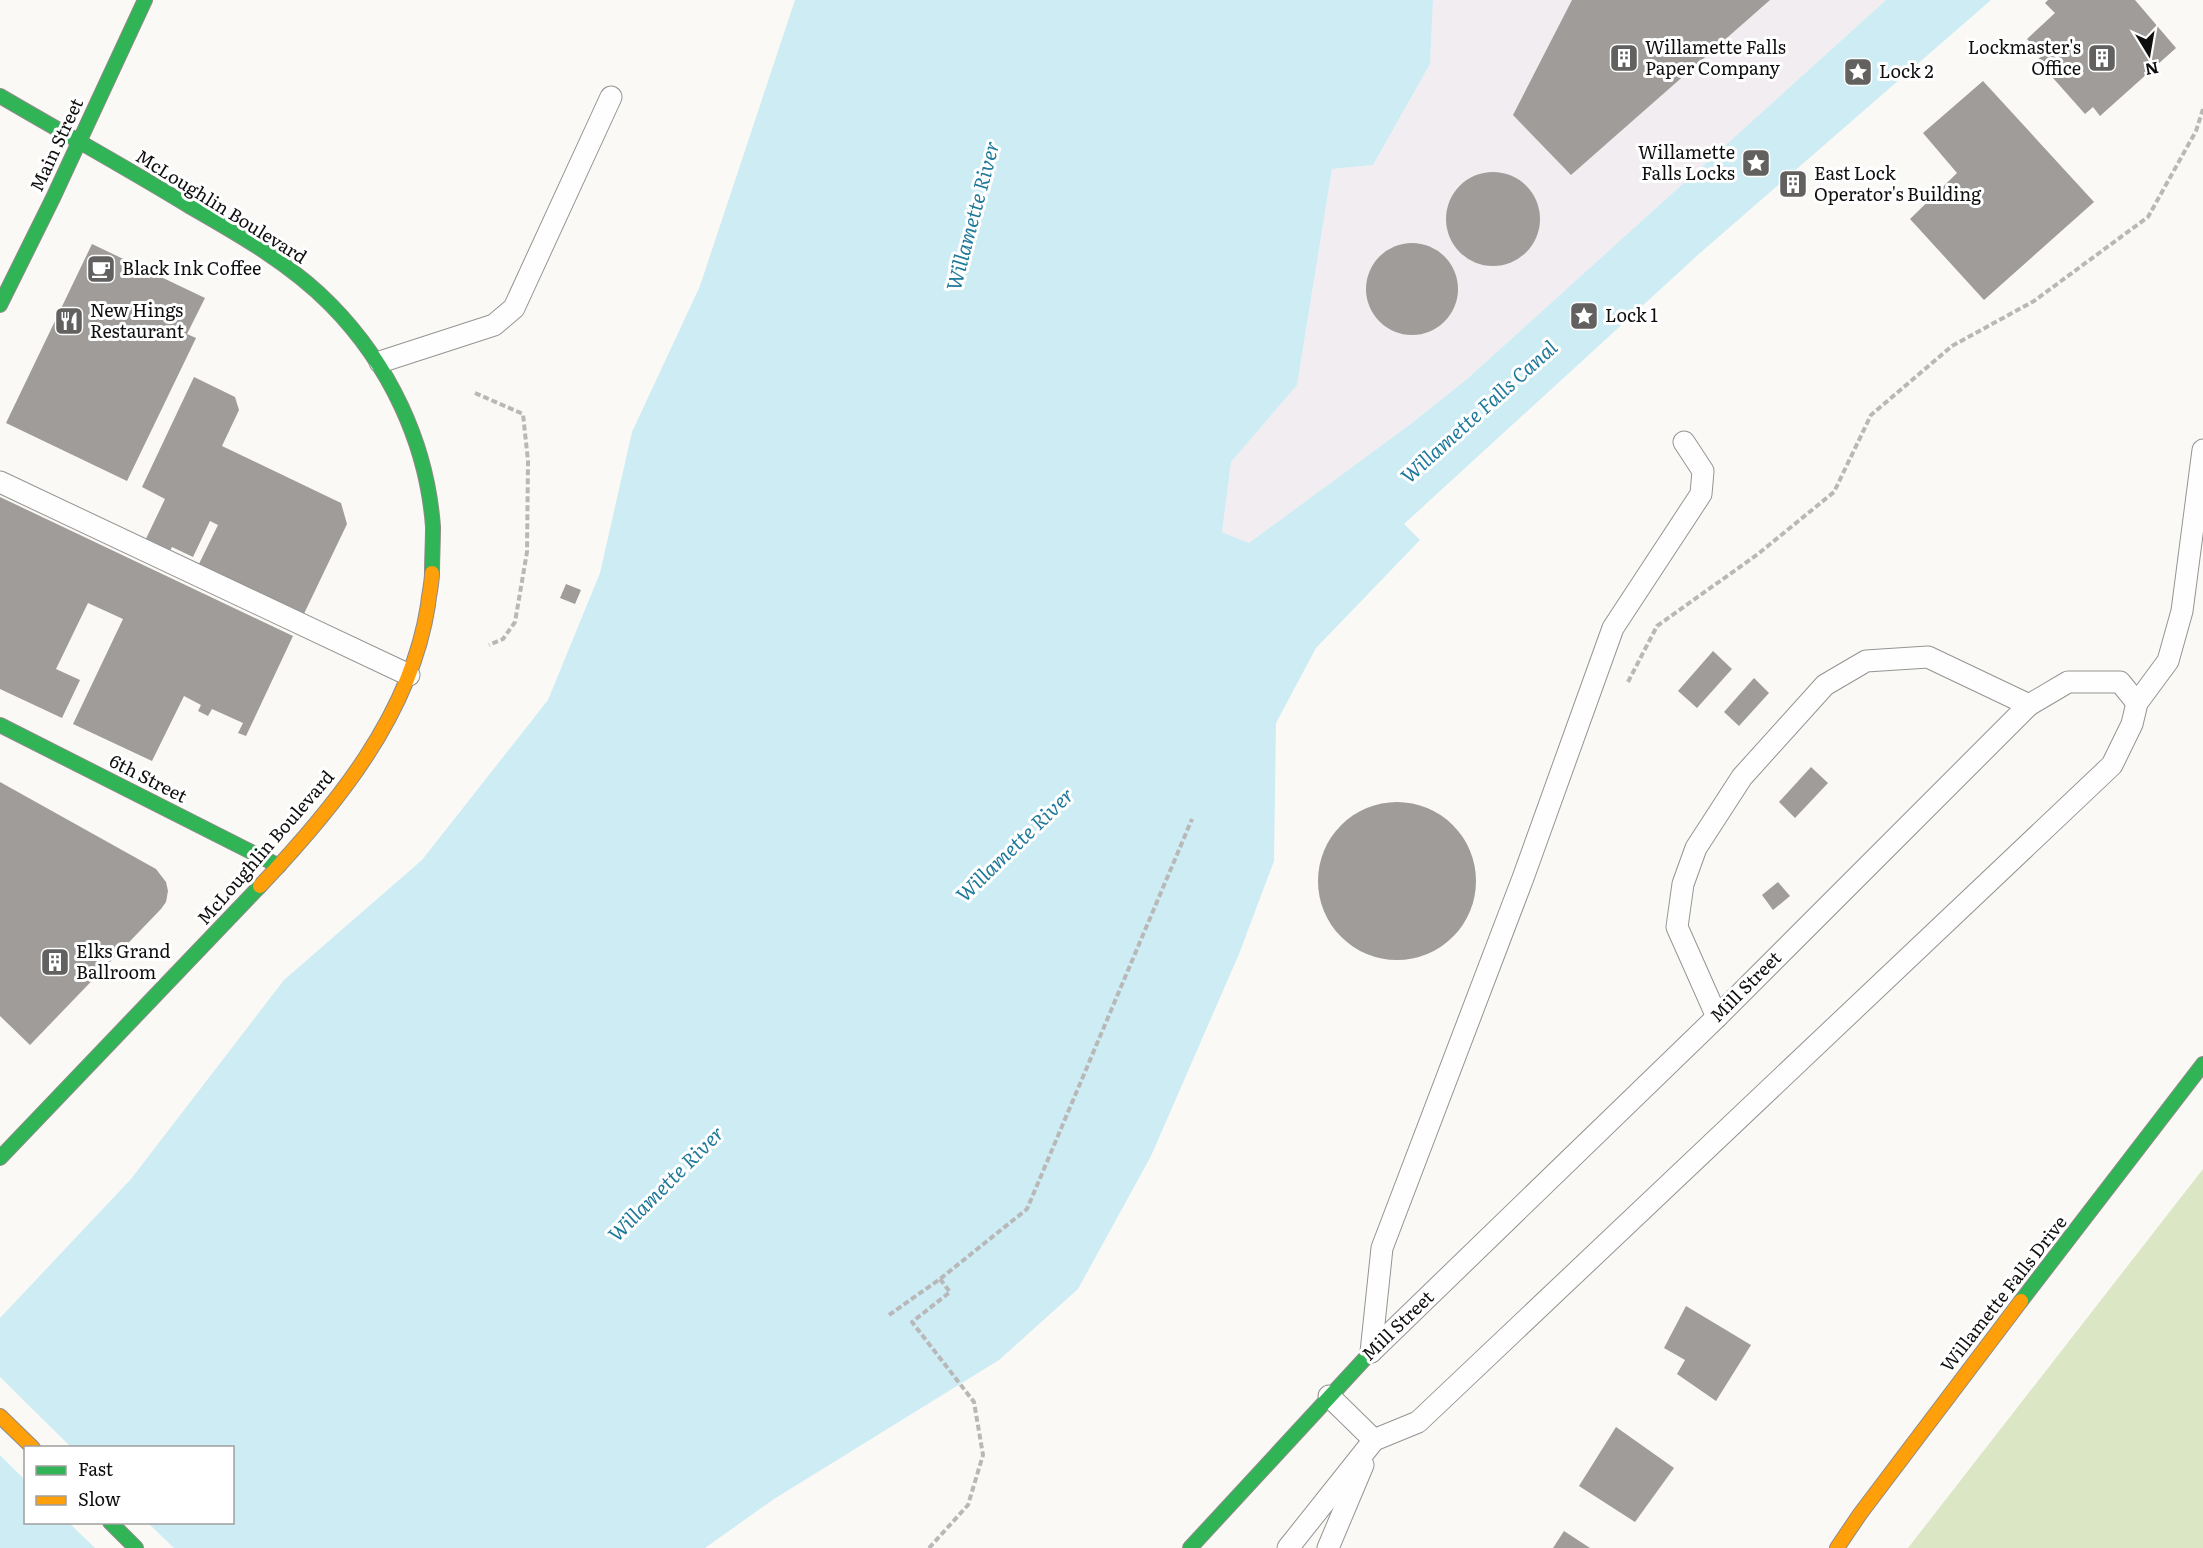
<svg xmlns="http://www.w3.org/2000/svg" width="2203" height="1548" font-family="Literata,serif">
  <rect width="100%" height="100%" fill="#fbf9f5"/>
  <polygon fill="#f2edf1" points="1433,0 1886,0 1467,379 1412,423 1249,543 1222,532 1231,462 1297,385 1332,169 1373,165 1430,64"/>
  <polygon fill="#dbe6c5" points="2203,1169 2203,1548 1908,1548"/>
  <path fill="#cdecf4" fill-rule="evenodd" d="M 795,0 L 1433,0 L 1430,64 L 1373,165 L 1332,169 L 1297,385 L 1231,462 L 1222,532 L 1249,543 L 1412,423 L 1467,379 L 1886,0 L 1991,0 L 1700,253 L 1404,524 L 1420,540 L 1316,648 L 1276,723 L 1274,861 L 1239,954 L 1151,1156 L 1078,1289 L 999,1360 L 774,1499 L 705,1548 L 0,1548 L 0,1318 L 131,1179 L 284,980 L 422,860 L 548,700 L 600,573 L 632,432 L 700,286 ZM 26,1448 L 232,1448 L 232,1522 L 26,1522 Z"/>
  <g fill="#fbf9f5">
    <polygon points="0,1377 71,1447 26,1448 25,1480 0,1455"/>
    <polygon points="69,1523 148,1523 174,1548 95,1548"/>
  </g>
  <g fill="#9f9c9a">
    <polygon points="1572,0 1770,0 1571,175 1513,115"/>
    <polygon points="2048,0 2135,0 2176,48 2100,116 2093,107 2085,114 2037,60 2042,56 2027,39 2055,13 2045,3"/>
    <polygon points="1983,81 2094,202 1984,300 1910,219 1957,173 1923,133"/>
    <circle cx="1493" cy="219" r="47"/>
    <polygon points="1795,172 1805,183 1791,195 1781,184"/>
    <circle cx="1412" cy="289" r="46"/>
    <polygon points="92,244 205,298 187,334 196,338 127,481 6,423"/>
    <polygon points="194,377 235,397 239,410 222,446 341,503 347,524 301,620 196,570 218,525 210,521 193,557 172,547 167,557 143,545 165,499 142,487"/>
    <polygon points="0,497 293,636 246,736 238,733 243,723 212,709 208,716 198,711 201,705 184,696 152,761 73,724 123,619 88,603 56,669 80,680 62,718 0,689"/>
    <polygon points="566,584 581,590 575,604 560,598"/>
    <polygon points="1713,651 1732,669 1697,708 1678,691"/>
    <polygon points="1754,678 1769,693 1739,726 1724,712"/>
    <polygon points="1811,767 1828,783 1795,818 1779,802"/>
    <polygon points="0,782 156,869 166,882 168,891 166,902 161,909 30,1045 0,1016"/>
    <circle cx="1397" cy="881" r="79"/>
    <polygon points="1778,882 1790,896 1773,910 1762,895"/>
    <polygon points="1686,1306 1751,1345 1716,1401 1677,1374 1685,1360 1664,1348"/>
    <polygon points="1616,1427 1674,1468 1635,1522 1579,1486"/>
    <polygon points="1564,1531 1590,1548 1553,1548"/>
  </g>
  <g fill="none" stroke-linecap="round" stroke-linejoin="round">
    <g stroke="#959493" stroke-width="23">
      <g id="lane">
        <polyline points="380,362 494,325 514,308 611,97"/>
        <polyline points="0,482 409,675"/>
        <polyline points="1717,1017 1677,927 1683,884 1696,848 1742,777 1825,685 1866,661 1928,657 2029,705"/>
        <polyline points="1371,1352 1717,1017 2029,705 2068,682 2120,682 2137,703"/>
        <polyline points="1371,1352 1382,1248 1523,878 1613,628 1701,494 1703,471 1684,442"/>
        <polyline points="1329,1396 1374,1440"/>
        <polyline points="1288,1548 1374,1440 1418,1422 2112,765 2132,724 2137,703 2168,661 2182,611 2203,450"/>
        <polyline points="1328,1548 1363,1465"/>
      </g>
    </g>
    <g stroke="#8c8b89" stroke-width="16">
      <g id="fast">
        <path d="M 0,96 C 63,133 127,168 189,206 C 238,234 291,264 331,305 C 389,364 427,443 433,527 C 433,542 432,558 432,573"/>
        <polyline points="0,305 53,198 145,0"/>
        <polyline points="0,725 279,866"/>
        <polyline points="0,1158 260,886"/>
        <polyline points="2021,1301 2203,1064"/>
        <polyline points="110,1522 136,1548"/>
        <polyline points="1190,1548 1371,1352"/>
      </g>
    </g>
    <g stroke="#8c8b89" stroke-width="16">
      <g id="slow">
        <path d="M 260,886 C 335,807 411,715 428,605 C 429,594 432,583 432,573"/>
        <polyline points="0,1416 33,1448"/>
        <polyline points="1837,1548 1860,1514 2021,1301"/>
      </g>
    </g>
    <g stroke="#b9b8b8" stroke-width="4" stroke-dasharray="6 3" stroke-linecap="butt">
      <polyline points="475,393 523,414 528,461 527,552 515,622 503,639 489,645"/>
      <polyline points="1628,682 1657,626 1758,554 1834,492 1871,415 1952,346 2034,301 2148,217 2196,131 2203,109"/>
      <polyline points="889,1315 940,1279 1027,1209 1192,819"/>
      <polyline points="929,1548 968,1505 983,1455 974,1402 912,1322 950,1292 940,1279"/>
    </g>
    <use href="#lane" stroke="#fefefe" stroke-width="21"/>
    <use href="#fast" stroke="#30b455" stroke-width="14"/>
    <use href="#slow" stroke="#ff9f0a" stroke-width="14"/>
  </g>
  <defs>
    <g id="building-square" transform="scale(1.5)"><rect x="-9" y="-9" width="18" height="18" rx="4" fill="#626160" stroke="#fff"/><path d="M-4-6H4V6H1V3H-1V6H-4ZM-2.5-4.3h1.7v1.8h-1.7ZM.8-4.3h1.7v1.8H.8ZM-2.5-1h1.7V.8h-1.7ZM.8-1h1.7V.8H.8Z" fill="#fff"/></g>
    <g id="sight-square" transform="scale(1.5)"><rect x="-9" y="-9" width="18" height="18" rx="4" fill="#626160" stroke="#fff"/><path d="M0-6L1.8-2.2L6-1.7L2.9 1.2L3.7 5.4L0 3.3L-3.7 5.4L-2.9 1.2L-6-1.7L-1.8-2.2Z" fill="#fff"/></g>
    <g id="cafe-square" transform="scale(1.5)"><rect x="-9" y="-9" width="18" height="18" rx="4" fill="#626160" stroke="#fff"/><path d="M-5.5-4.5H6V0H3Q3 3.5 0 3.5H-2.5Q-5.5 3.5-5.5 0ZM3-3.2v2h1.7v-2ZM-6 4.5H4V6H-6Z" fill="#fff"/></g>
    <g id="restaurant-square" transform="scale(1.5)"><rect x="-9" y="-9" width="18" height="18" rx="4" fill="#626160" stroke="#fff"/><path d="M-5-6h1v4h1v-4h1v4h1v-4h1v5L-1.5 .5V6h-2V.5L-5-1ZM5-6V6H3V1.5H1.5Q1.5-4 5-6Z" fill="#fff"/></g>
  </defs>
  <g fill-rule="evenodd">
    <use href="#building-square" x="1624" y="58"/>
    <use href="#building-square" x="2102" y="58"/>
    <use href="#sight-square" x="1858" y="72"/>
    <use href="#sight-square" x="1756" y="163"/>
    <use href="#building-square" x="1793" y="184"/>
    <use href="#cafe-square" x="101" y="269"/>
    <use href="#sight-square" x="1584" y="316"/>
    <use href="#restaurant-square" x="69" y="321"/>
    <use href="#building-square" x="55" y="962"/>
  </g>
  <g text-anchor="middle" stroke-width="6" stroke-linejoin="round" paint-order="stroke">
    <g font-size="18" fill="#0f0f0f" stroke="#fff" text-anchor="start">
      <text x="1645" y="54">Willamette Falls<tspan x="1645" dy="21">Paper Company</tspan></text>
      <text x="2081" y="54" text-anchor="end">Lockmaster's<tspan x="2081" dy="21">Office</tspan></text>
      <text x="1879" y="78">Lock 2</text>
      <text x="1735" y="159" text-anchor="end">Willamette<tspan x="1735" dy="21">Falls Locks</tspan></text>
      <text x="1814" y="180">East Lock<tspan x="1814" dy="21">Operator's Building</tspan></text>
      <text x="122" y="275">Black Ink Coffee</text>
      <text x="90" y="317">New Hings<tspan x="90" dy="21">Restaurant</tspan></text>
      <text x="1605" y="322">Lock 1</text>
      <text x="76" y="958">Elks Grand<tspan x="76" dy="21">Ballroom</tspan></text>
    </g>
    <g font-size="18" fill="#0f0f0f" stroke="#fff">
      <text transform="translate(57 145) rotate(-65)" y="6">Main Street</text>
      <text transform="translate(221 207) rotate(32)" y="6">McLoughlin Boulevard</text>
      <text transform="translate(148 779) rotate(27)" y="6">6th Street</text>
      <text transform="translate(266 848) rotate(-49)" y="6">McLoughlin Boulevard</text>
      <text transform="translate(1746 987) rotate(-45)" y="6">Mill Street</text>
      <text transform="translate(2004 1294) rotate(-52)" y="6">Willamette Falls Drive</text>
      <text transform="translate(1398 1326) rotate(-44)" y="6">Mill Street</text>
    </g>
    <g font-size="20" font-style="italic" fill="#1f799a" stroke="#fff">
      <text transform="translate(973 216) rotate(-75)" y="7">Willamette River</text>
      <text transform="translate(1479 412) rotate(-42)" y="7">Willamette Falls Canal</text>
      <text transform="translate(1015 845) rotate(-44)" y="7">Willamette River</text>
      <text transform="translate(666 1184) rotate(-45)" y="7">Willamette River</text>
    </g>
  </g>
  <rect x="24" y="1446" width="210" height="78" fill="#ffffff" stroke="#9f9f9f" stroke-width="1.5"/>
  <rect x="36" y="1466" width="30" height="9" fill="#30b455" stroke="#9f9f9f" stroke-width="1.5"/>
  <text x="78" y="1476" font-size="18" fill="#0f0f0f">Fast</text>
  <rect x="36" y="1496" width="30" height="9" fill="#ff9f0a" stroke="#9f9f9f" stroke-width="1.5"/>
  <text x="78" y="1506" font-size="18" fill="#0f0f0f">Slow</text>
  <g transform="translate(2149 54) rotate(169)" stroke="#ffffff" stroke-width="4.5" paint-order="stroke">
  <path d="M0-4.5L10 22L0 15L-10 22Z" fill="#0f0f0f"/>
  <text y="-9" font-size="16" font-weight="bold" text-anchor="middle" fill="#0f0f0f">N</text>
  </g>
</svg>
